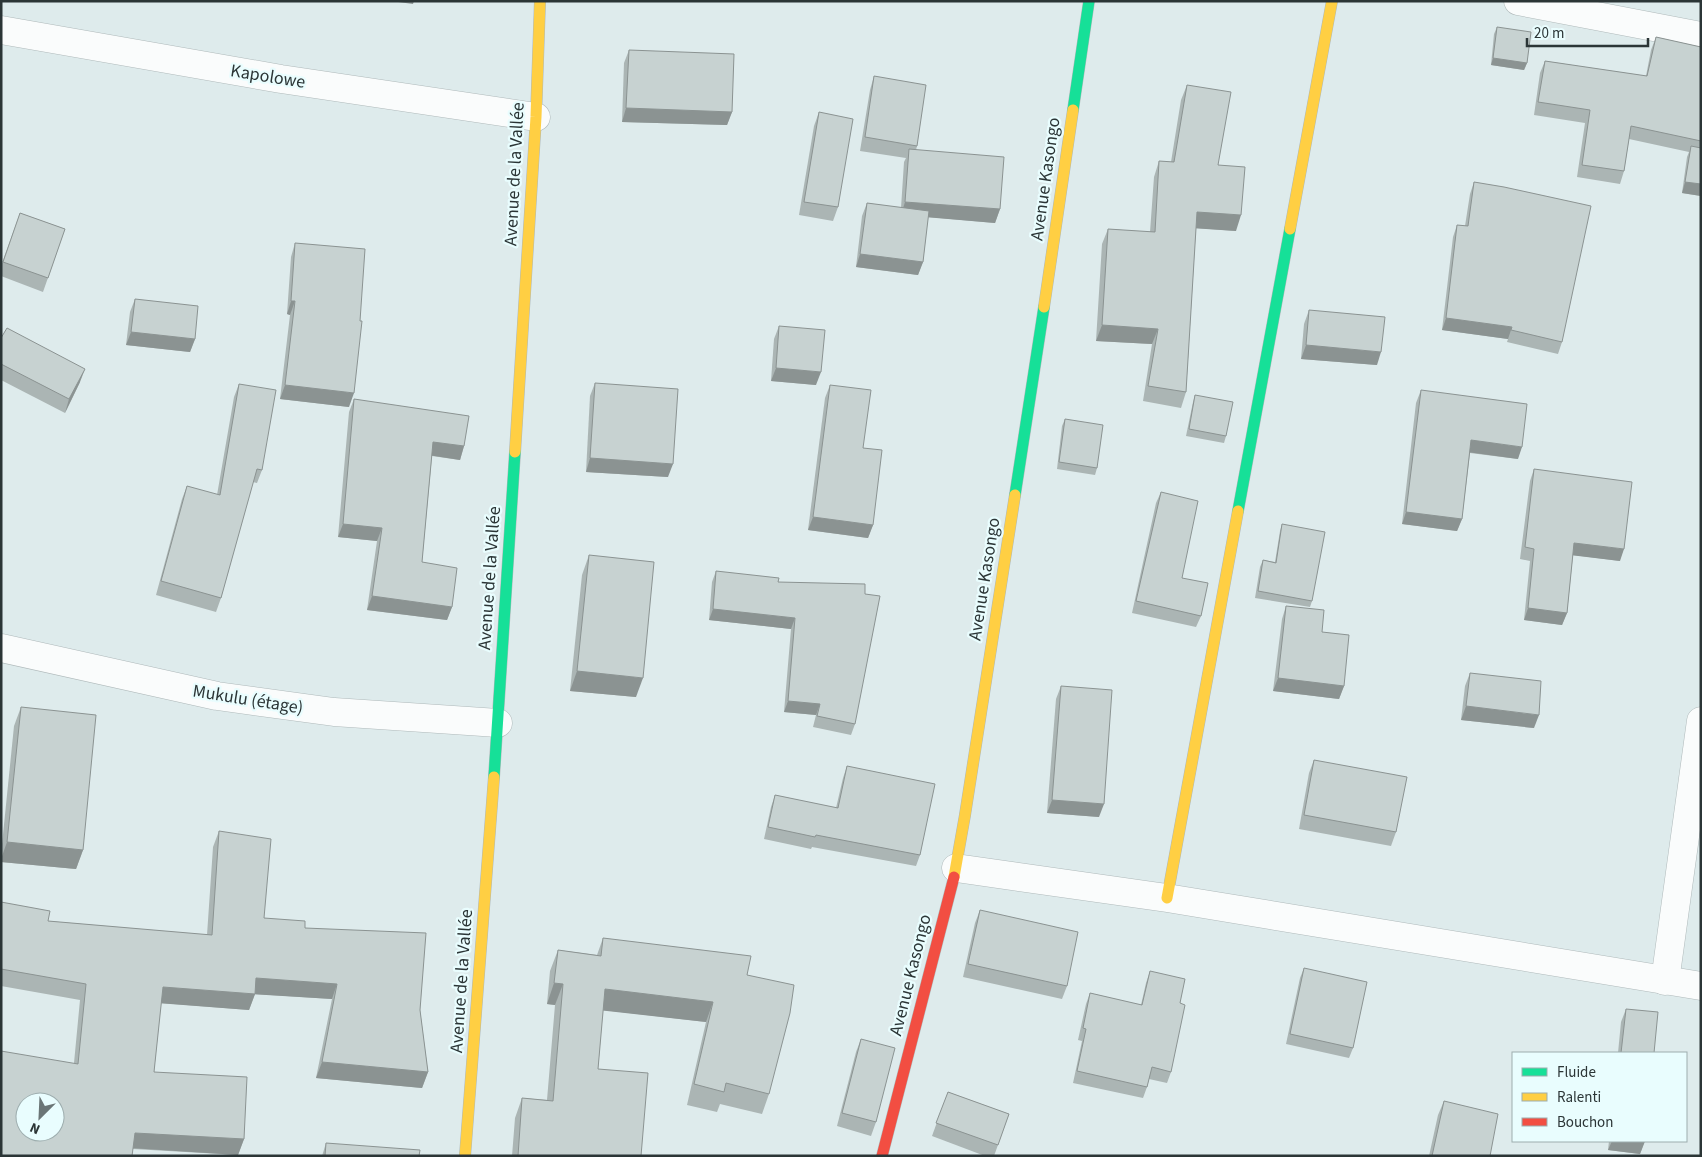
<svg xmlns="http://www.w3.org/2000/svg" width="1702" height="1157" font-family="'Source Sans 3',sans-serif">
  <rect width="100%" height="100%" fill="#deebec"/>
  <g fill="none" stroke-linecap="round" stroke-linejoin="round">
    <g stroke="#afb9ba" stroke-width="29">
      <g id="street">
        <polyline points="1518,1 1701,36"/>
        <polyline points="1,30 281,79 536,117"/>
        <polyline points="1,648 217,696 334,712 498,723"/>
        <polyline points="956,868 1167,898 1701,986"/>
        <polyline points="1665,981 1701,721"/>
      </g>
    </g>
    <g stroke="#afb9ba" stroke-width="12">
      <g id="fast">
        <polyline points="1073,110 1089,1"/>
        <polyline points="1015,495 1044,307"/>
        <polyline points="1238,511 1290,229"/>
        <polyline points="494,777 515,452"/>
      </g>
    </g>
    <g stroke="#afb9ba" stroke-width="12">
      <g id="slow">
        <polyline points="1290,229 1332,1"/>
        <polyline points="1044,307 1073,110"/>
        <polyline points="515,452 536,117 540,1"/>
        <polyline points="954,877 965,815 1015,495"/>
        <polyline points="1167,898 1238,511"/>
        <polyline points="465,1156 494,777"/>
      </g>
    </g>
    <g stroke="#afb9ba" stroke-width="12">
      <polyline id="jam" points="882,1156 954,877"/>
    </g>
    <use href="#street" stroke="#fafcfc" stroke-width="28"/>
    <use href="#fast" stroke="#16e098" stroke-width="11"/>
    <use href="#slow" stroke="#ffcf43" stroke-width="11"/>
    <use href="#jam" stroke="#f24e42" stroke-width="11"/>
  </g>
  <g fill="#abb5b4">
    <polygon points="1497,27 1527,63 1524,70 1491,65 1494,34"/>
    <polygon points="1656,37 1701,47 1701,196 1682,193 1687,157 1689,152 1629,139 1624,171 1620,184 1577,177 1585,123 1534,115 1540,73 1545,61 1646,76 1651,50"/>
    <polygon points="629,50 732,112 727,125 622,122 624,63"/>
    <polygon points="874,76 917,146 916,150 1000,209 995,223 928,217 923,262 918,275 856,267 862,216 867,203 901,208 904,162 906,158 860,151 870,90"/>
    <polygon points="1187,85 1218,165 1236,231 1196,228 1186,392 1181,408 1143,401 1152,344 1096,341 1102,244 1108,229 1150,232 1154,177 1159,161 1171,162 1181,100"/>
    <polygon points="819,112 838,207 833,221 799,215 814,126"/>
    <polygon points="1474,182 1562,342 1558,354 1507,342 1508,339 1442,330 1453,237 1457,225 1465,226 1470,194"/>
    <polygon points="20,213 65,229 43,292 1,276 1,266"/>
    <polygon points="295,243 349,407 280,399 290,315 287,314 291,257"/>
    <polygon points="135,299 195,339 190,352 126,345 130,312"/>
    <polygon points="1309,310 1377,365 1301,359 1304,324"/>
    <polygon points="779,326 816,385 771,381 774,339"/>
    <polygon points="1,338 80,382 65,413 1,380"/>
    <polygon points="595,383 668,477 586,472 590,396"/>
    <polygon points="239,384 262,470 257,483 253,482 221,598 216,612 156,595 182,499 187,486 217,495 234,397"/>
    <polygon points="830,385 863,448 873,525 868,538 808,530 825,398"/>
    <polygon points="1421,390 1518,459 1470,453 1462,519 1457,531 1402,524 1416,403"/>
    <polygon points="1195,395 1226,436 1224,443 1186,436 1193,402"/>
    <polygon points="354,399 464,446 460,460 432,456 422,562 452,607 447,620 367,610 377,541 338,537 349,412"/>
    <polygon points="1065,419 1097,468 1095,475 1057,469 1062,426"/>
    <polygon points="1534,469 1620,561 1573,555 1567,613 1562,625 1524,620 1530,561 1520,559 1530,481"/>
    <polygon points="1161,492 1182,578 1201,616 1196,627 1132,613 1156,503"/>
    <polygon points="1282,524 1312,601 1310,607 1255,598 1260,567 1263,560 1275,562 1280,531"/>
    <polygon points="589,555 636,697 570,691 582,575"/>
    <polygon points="716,571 778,582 855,724 851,735 813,727 816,715 784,712 791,629 709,620 712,582"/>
    <polygon points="1286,606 1322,632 1344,686 1339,699 1273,691 1282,619"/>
    <polygon points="1470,673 1534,728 1461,720 1465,686"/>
    <polygon points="1061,686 1099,817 1047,813 1056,699"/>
    <polygon points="21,707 83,850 76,869 1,862 1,854 14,726"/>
    <polygon points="1314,760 1396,832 1391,846 1299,829 1309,773"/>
    <polygon points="847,766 920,855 916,866 812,847 811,849 764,839 771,807 775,795 836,808 843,778"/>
    <polygon points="219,831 264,918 305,928 420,1010 428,1072 422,1088 316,1078 332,999 255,994 249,1010 161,1003 154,1072 244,1139 238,1155 133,1149 74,1063 80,1000 1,986 1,902 48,921 207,935 213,847"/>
    <polygon points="980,910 1067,986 1062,999 963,977 975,923"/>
    <polygon points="603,938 747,975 769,1094 762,1114 720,1104 717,1112 687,1105 706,1022 603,1010 598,1069 641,1156 512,1156 515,1118 522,1098 547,1100 555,1005 547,1004 550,971 558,950 597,955"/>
    <polygon points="1304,968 1353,1048 1349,1058 1286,1044 1300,978"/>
    <polygon points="1150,971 1180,1003 1171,1072 1167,1083 1149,1079 1147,1087 1143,1098 1073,1083 1082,1041 1078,1040 1086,1004 1090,993 1141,1005 1146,983"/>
    <polygon points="1626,1009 1654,1053 1618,1053 1621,1022"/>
    <polygon points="861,1039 876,1122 871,1136 837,1126 856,1052"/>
    <polygon points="948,1092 1009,1114 994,1156 985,1156 932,1136"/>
    <polygon points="1444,1101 1490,1156 1429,1156 1438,1115"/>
    <polygon points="1609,1141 1645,1141 1640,1154 1608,1150"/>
    <polygon points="326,1143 419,1156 322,1156"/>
  </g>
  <g fill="#8b9392">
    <polygon points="391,1 414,1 413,4"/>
    <polygon points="1493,58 1527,63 1524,70 1491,65"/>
    <polygon points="626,108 732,112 727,125 622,122"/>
    <polygon points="1685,182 1701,184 1701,196 1682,193"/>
    <polygon points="905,202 1000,209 995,223 901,215"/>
    <polygon points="1197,212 1241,215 1236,231 1191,228"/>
    <polygon points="860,254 923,262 918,275 856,267"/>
    <polygon points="291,301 295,301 290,315 287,314"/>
    <polygon points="1446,318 1512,327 1508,339 1442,330"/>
    <polygon points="1102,325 1158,329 1152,344 1096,341"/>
    <polygon points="131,332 195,339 190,352 126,345"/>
    <polygon points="1306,345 1381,352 1377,365 1301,359"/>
    <polygon points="776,368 821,372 816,385 771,381"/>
    <polygon points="85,369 80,382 65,413 69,399"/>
    <polygon points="285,385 354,393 349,407 280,399"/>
    <polygon points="1471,440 1522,447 1518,459 1467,452"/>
    <polygon points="433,442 464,446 460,460 428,455"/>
    <polygon points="590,458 673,464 668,477 586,472"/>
    <polygon points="1406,512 1462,519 1457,531 1402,524"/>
    <polygon points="813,517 873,525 868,538 808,530"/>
    <polygon points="343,524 382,528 377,541 338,537"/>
    <polygon points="1574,543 1624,549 1620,561 1570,555"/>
    <polygon points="372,596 452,607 447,620 367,610"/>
    <polygon points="1528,608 1567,613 1562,625 1524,620"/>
    <polygon points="713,609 795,618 791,629 709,620"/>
    <polygon points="577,671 643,678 636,697 570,691"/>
    <polygon points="1278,678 1344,686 1339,699 1273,691"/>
    <polygon points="788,701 820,704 816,715 784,712"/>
    <polygon points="1466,706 1539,715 1534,728 1461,720"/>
    <polygon points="1052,800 1104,804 1099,817 1047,813"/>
    <polygon points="7,842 83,850 76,869 1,862 1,859"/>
    <polygon points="256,978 337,984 332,999 251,994"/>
    <polygon points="554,983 563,984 555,1005 547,1004"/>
    <polygon points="163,987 255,994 249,1010 157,1003"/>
    <polygon points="605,989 713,1002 706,1022 598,1010"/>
    <polygon points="322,1062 428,1072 422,1088 316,1078"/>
    <polygon points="135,1133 244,1139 238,1155 130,1148"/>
    <polygon points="1612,1141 1645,1141 1640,1154 1608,1150"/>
  </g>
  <g fill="#c7d2d1" stroke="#8b9392" fill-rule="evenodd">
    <polygon points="1497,27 1531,32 1527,63 1493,58"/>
    <polygon points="1656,37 1701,47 1701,141 1631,126 1624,171 1582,165 1590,110 1538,102 1545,61 1647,76"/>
    <polygon points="629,50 734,54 732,112 626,108"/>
    <polygon points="874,76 926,85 917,146 865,137"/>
    <polygon points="1187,85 1231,92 1218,165 1245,167 1241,215 1197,212 1186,392 1148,386 1158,329 1102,325 1108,229 1155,232 1159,161 1174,162"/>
    <polygon points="819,112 853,119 838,207 804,202"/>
    <polygon points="1691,146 1701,148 1701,184 1685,182"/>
    <polygon points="909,149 1004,157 1000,209 905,202"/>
    <polygon points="1474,182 1504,187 1591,206 1562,342 1511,330 1512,327 1446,318 1457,225 1468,226"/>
    <polygon points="867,203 929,211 923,262 860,254"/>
    <polygon points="20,213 65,229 48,278 3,262"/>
    <polygon points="295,243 365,249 360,321 362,321 354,393 285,385 295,301 291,301"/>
    <polygon points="135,299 198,306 195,339 131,332"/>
    <polygon points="1309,310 1385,317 1381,352 1306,345"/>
    <polygon points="779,326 825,330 821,372 776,368"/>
    <polygon points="7,328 85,369 69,399 1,364 1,338"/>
    <polygon points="595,383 678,389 673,464 590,458"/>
    <polygon points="239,384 276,390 262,470 257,469 221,598 161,581 187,486 220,495"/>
    <polygon points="830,385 871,390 863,448 882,450 873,525 813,517"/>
    <polygon points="1421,390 1527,404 1522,447 1471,440 1462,519 1406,512"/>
    <polygon points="1195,395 1233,402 1226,436 1189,429"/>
    <polygon points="354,399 469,416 464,446 433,442 422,562 457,568 452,607 372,596 382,528 343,524"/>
    <polygon points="1065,419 1103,425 1097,468 1059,462"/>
    <polygon points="1534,469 1632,482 1624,549 1574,543 1567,613 1528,608 1534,549 1525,547"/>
    <polygon points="1161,492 1198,501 1182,578 1208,583 1201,616 1136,601"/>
    <polygon points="1282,524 1325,532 1312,601 1258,591 1263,560 1276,563"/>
    <polygon points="589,555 654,562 643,678 577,671"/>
    <polygon points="716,571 779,578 778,582 865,584 865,594 880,596 855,724 817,716 820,704 788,701 795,618 713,609"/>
    <polygon points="1286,606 1324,610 1322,632 1349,635 1344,686 1278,678"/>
    <polygon points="1470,673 1541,681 1539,715 1466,706"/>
    <polygon points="1061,686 1112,690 1104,804 1052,800"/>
    <polygon points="21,707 96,715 83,850 7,842"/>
    <polygon points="1314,760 1407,777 1396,832 1304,815"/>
    <polygon points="847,766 935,784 920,855 816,835 815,837 768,827 775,795 838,808"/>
    <path d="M 219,831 L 271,839 L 264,918 L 305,921 L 305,928 L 426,933 L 420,1010 L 428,1072 L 322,1062 L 337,984 L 256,978 L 255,994 L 163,987 L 154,1072 L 247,1077 L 244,1139 L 135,1133 L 132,1156 L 1,1156 L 1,1051 L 78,1064 L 86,984 L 1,969 L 1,902 L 50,911 L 48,921 L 212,935 ZM 25,1102 L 55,1102 L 55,1132 L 25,1132 Z"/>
    <polygon points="980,910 1078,932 1067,986 968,964"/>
    <polygon points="603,938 751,956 747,975 794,985 790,1013 769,1094 726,1083 724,1092 694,1084 713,1002 605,989 598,1069 648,1073 641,1156 518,1156 522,1098 553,1101 563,984 554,983 558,950 601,956"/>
    <polygon points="1304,968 1367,982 1353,1048 1290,1034"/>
    <polygon points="1150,971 1185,979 1180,1003 1185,1005 1171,1072 1152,1067 1147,1087 1077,1071 1086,1029 1083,1028 1090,993 1142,1005"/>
    <polygon points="1626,1009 1658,1012 1654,1053 1621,1053"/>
    <polygon points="861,1039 895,1048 876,1122 842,1113"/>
    <polygon points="948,1092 1009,1114 998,1145 936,1123"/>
    <polygon points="1444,1101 1498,1114 1490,1156 1432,1156"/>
    <polygon points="326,1143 420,1150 419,1156 325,1156"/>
  </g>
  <g text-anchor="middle" stroke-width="4.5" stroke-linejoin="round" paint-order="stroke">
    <g font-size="18" fill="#2b3536" stroke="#e9fdfe">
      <text transform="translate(268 76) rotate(9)" y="6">Kapolowe</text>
      <text transform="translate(514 174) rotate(-87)" y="6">Avenue de la Vallée</text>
      <text transform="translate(1045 179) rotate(-82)" y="6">Avenue Kasongo</text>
      <text transform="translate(489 578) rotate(-86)" y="6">Avenue de la Vallée</text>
      <text transform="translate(984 579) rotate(-81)" y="6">Avenue Kasongo</text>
      <text transform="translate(248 699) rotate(9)" y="6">Mukulu (étage)</text>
      <text transform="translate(910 975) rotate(-76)" y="6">Avenue Kasongo</text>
      <text transform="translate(461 981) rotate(-86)" y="6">Avenue de la Vallée</text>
    </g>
  </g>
  <rect width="1702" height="1157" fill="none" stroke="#2b3536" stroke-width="5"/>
  <rect x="1512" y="1052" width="175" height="90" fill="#e9fdfe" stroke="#9dadae"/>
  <rect x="1522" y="1068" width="25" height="8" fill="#16e098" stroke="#9dadae"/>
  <text x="1557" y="1077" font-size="15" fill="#2b3536">Fluide</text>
  <rect x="1522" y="1093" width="25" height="8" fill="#ffcf43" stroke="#9dadae"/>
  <text x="1557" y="1102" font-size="15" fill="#2b3536">Ralenti</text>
  <rect x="1522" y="1118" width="25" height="8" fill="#f24e42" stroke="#9dadae"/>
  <text x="1557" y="1127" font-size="15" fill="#2b3536">Bouchon</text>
  <g transform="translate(40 1117) rotate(204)"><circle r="24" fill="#e9fdfe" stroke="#9dadae"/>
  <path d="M0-4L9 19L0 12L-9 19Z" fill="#6a7576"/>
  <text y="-8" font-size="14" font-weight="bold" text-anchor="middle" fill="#2b3536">N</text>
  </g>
  <path d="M1527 38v8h121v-8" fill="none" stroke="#2b3536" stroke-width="2.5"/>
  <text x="1534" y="38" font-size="15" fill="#2b3536" stroke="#e9fdfe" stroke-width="4" paint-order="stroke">20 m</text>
</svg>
